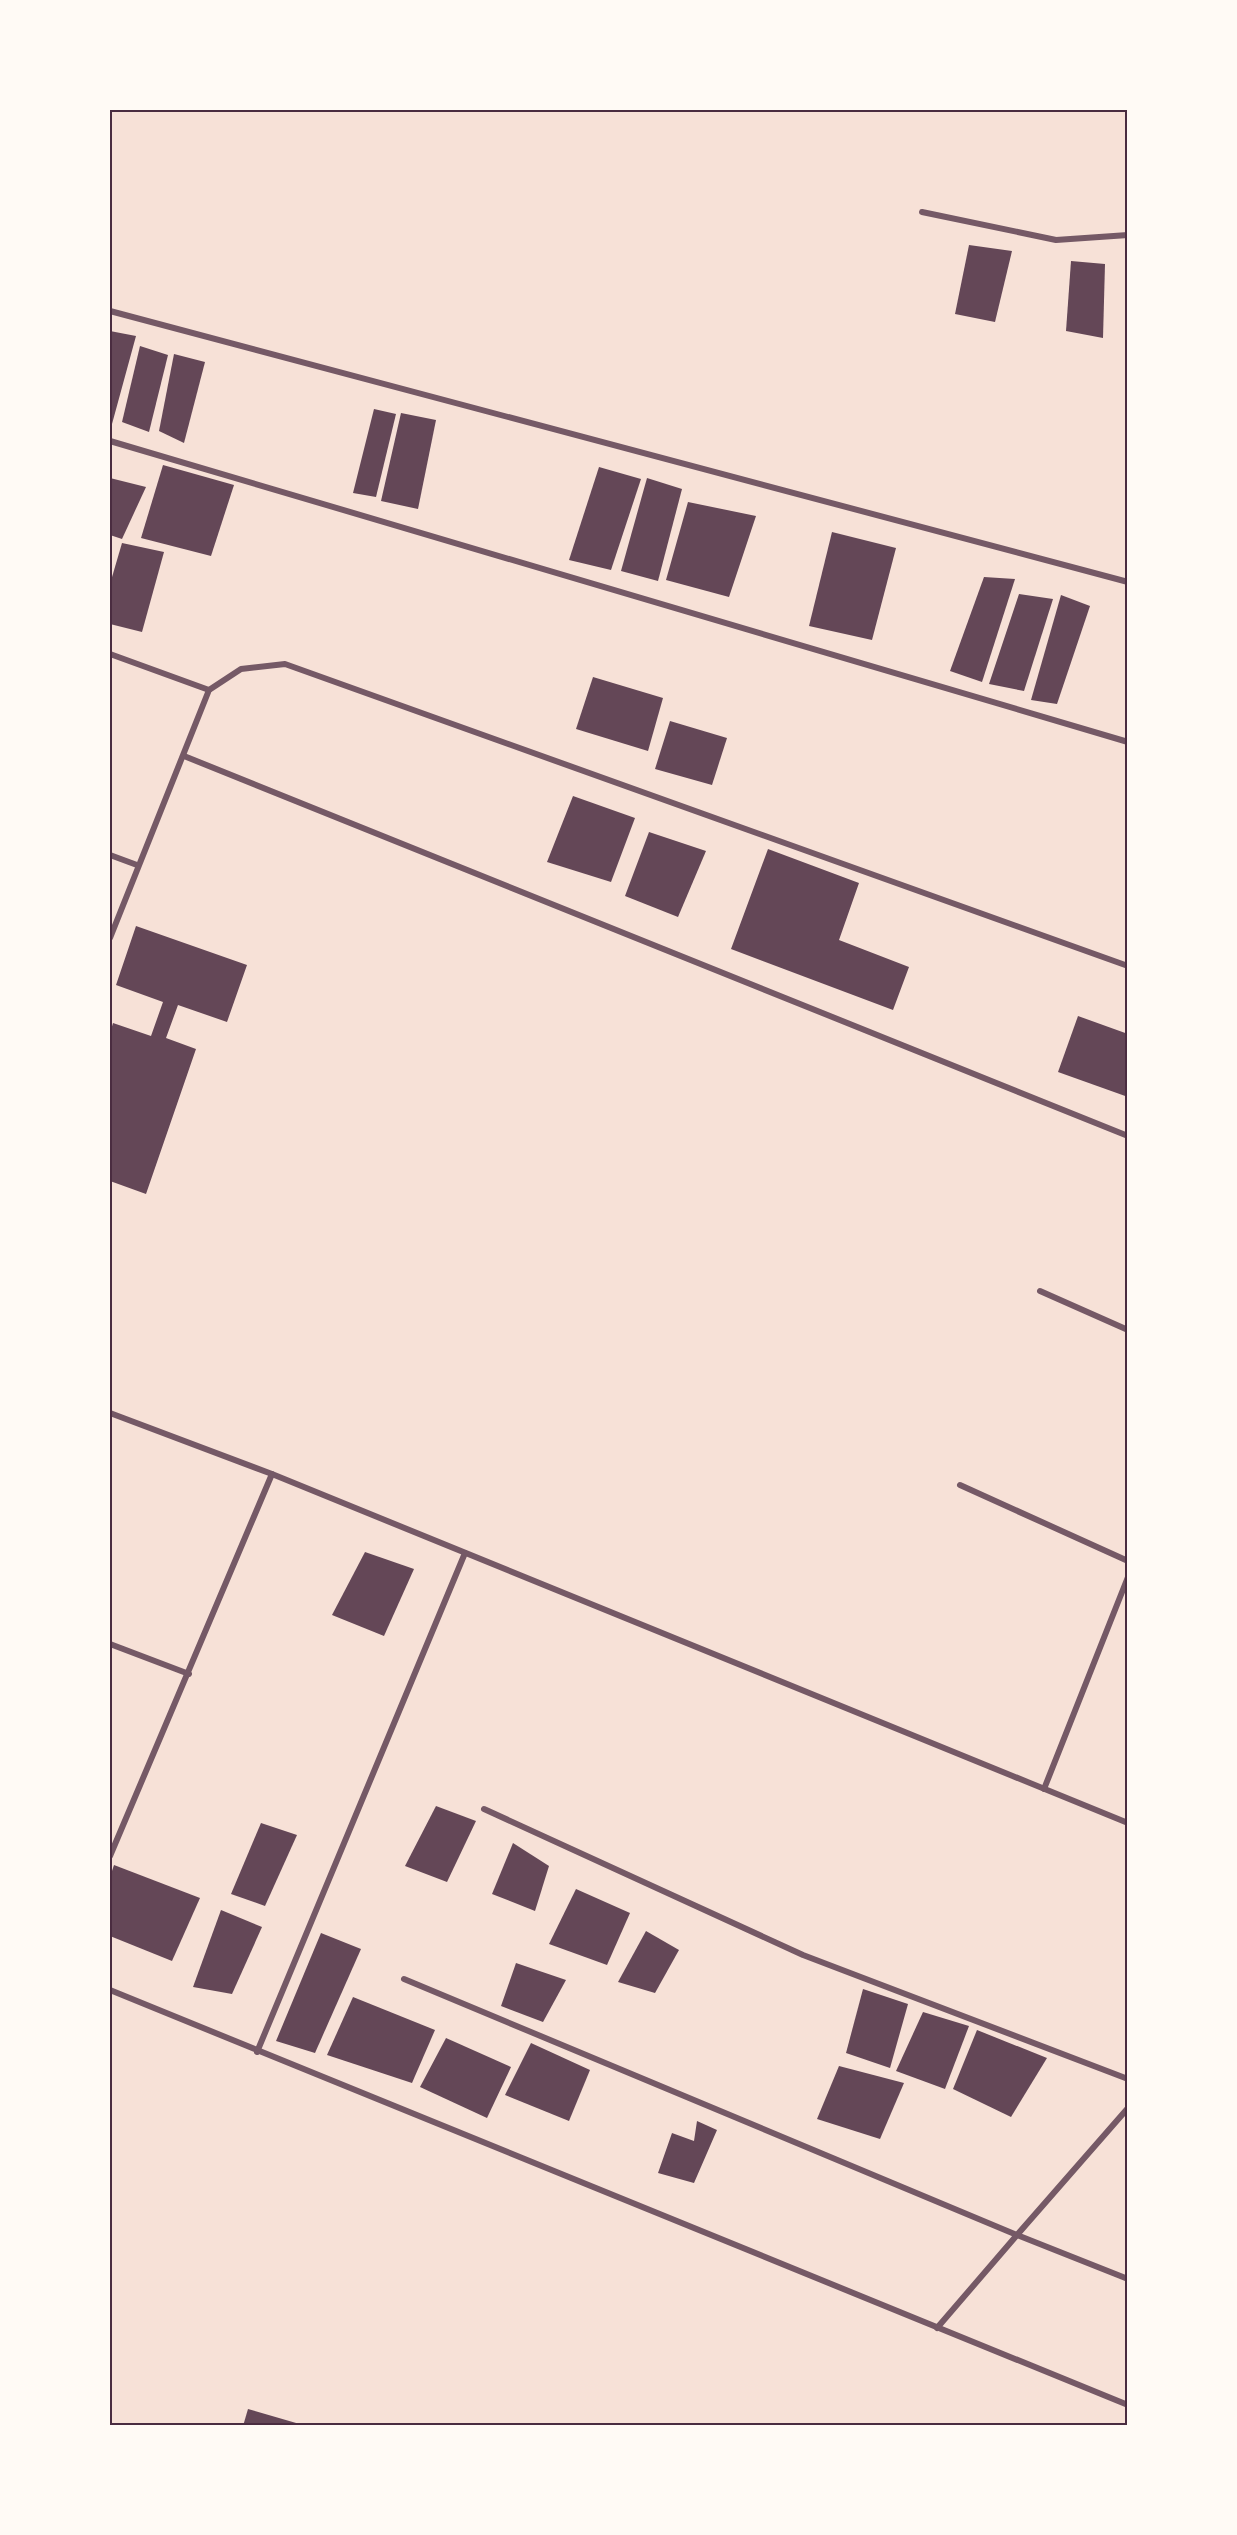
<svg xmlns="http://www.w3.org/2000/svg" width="1237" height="2535" font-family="Arial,sans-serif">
  <rect width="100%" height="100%" fill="#f7e1d7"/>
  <g fill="#644757">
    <polygon points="969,245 1012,251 995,322 955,314"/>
    <polygon points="1071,261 1105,264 1103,338 1066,331"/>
    <polygon points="110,331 136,336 112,424 110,422"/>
    <polygon points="140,346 168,355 149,432 122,422"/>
    <polygon points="174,354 205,362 184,443 159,431"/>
    <polygon points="374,409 396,414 376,497 353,493"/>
    <polygon points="401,413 436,420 418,509 381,501"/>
    <polygon points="163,465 234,485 211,556 141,538"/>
    <polygon points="599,467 641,479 611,570 569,560"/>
    <polygon points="110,478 146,487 122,539 110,535"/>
    <polygon points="647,478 682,489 658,581 621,571"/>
    <polygon points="688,502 756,516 729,597 666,580"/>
    <polygon points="832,532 896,548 872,640 809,626"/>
    <polygon points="122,543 164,552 142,632 110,624 110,584"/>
    <polygon points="984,577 1015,579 982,682 950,671"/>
    <polygon points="1019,594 1053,599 1024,691 989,684"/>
    <polygon points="1061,595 1090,606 1057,704 1031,700"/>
    <polygon points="593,677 663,698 648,751 576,729"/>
    <polygon points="670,721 727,738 712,785 655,769"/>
    <polygon points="573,796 635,818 611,882 547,862"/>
    <polygon points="649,832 706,851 678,917 625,896"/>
    <polygon points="768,849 859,883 839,940 909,967 893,1010 731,949"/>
    <polygon points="136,926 247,965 227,1022 178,1005 166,1038 196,1049 146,1194 110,1181 110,1033 113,1023 151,1036 163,1002 116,985"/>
    <polygon points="1078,1016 1128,1034 1128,1097 1058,1072"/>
    <polygon points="365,1552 414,1569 384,1636 332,1615"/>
    <polygon points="436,1806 476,1821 447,1882 405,1866"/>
    <polygon points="261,1823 297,1835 265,1906 231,1894"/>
    <polygon points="513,1843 549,1866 535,1911 492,1894"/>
    <polygon points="114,1865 200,1898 172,1961 110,1936 110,1877"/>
    <polygon points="576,1889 630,1913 607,1965 549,1944"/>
    <polygon points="221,1910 262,1927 232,1994 193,1987"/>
    <polygon points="646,1931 679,1950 655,1993 618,1982"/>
    <polygon points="321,1933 361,1949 315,2053 276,2041"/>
    <polygon points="516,1963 566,1980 543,2022 501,2006"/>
    <polygon points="863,1989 908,2004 890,2068 846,2053"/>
    <polygon points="353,1997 435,2030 412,2083 327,2055"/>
    <polygon points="923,2012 969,2026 945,2089 896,2071"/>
    <polygon points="977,2030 1047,2058 1011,2117 953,2089"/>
    <polygon points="446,2038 511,2067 487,2118 420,2087"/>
    <polygon points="531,2043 590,2070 569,2121 505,2095"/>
    <polygon points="839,2066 904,2083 880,2139 817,2119"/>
    <polygon points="697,2121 717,2130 694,2183 658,2173 672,2133 694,2141"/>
    <polygon points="248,2409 303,2425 303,2426 243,2426"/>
  </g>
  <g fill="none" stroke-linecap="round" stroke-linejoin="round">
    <g stroke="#755966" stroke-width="6">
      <polyline points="922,212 1056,240 1128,235"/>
      <polyline points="110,311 1128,582"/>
      <polyline points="110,441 1128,742"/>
      <polyline points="110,654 209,690"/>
      <polyline points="184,756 1128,1136"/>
      <polyline points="110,855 137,865"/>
      <polyline points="110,938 209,690 241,669 285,664 1128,966"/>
      <polyline points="1040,1291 1128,1330"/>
      <polyline points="110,1413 272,1474 1128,1823"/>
      <polyline points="960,1485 1128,1561"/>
      <polyline points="110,1644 189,1674"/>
      <polyline points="1044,1789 1128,1577"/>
      <polyline points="484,1809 803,1955 1128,2079"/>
      <polyline points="110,1856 272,1474"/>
      <polyline points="404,1979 1017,2235 937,2328"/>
      <polyline points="110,1990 1128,2405"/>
      <polyline points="257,2052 465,1553"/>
      <polyline points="1128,2108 1017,2235 1128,2279"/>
    </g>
  </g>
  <rect width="1237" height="2535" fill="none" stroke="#fffaf5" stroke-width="222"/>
  <rect x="111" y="111" width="1015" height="2313" fill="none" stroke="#4a2c40" stroke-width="2"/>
</svg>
